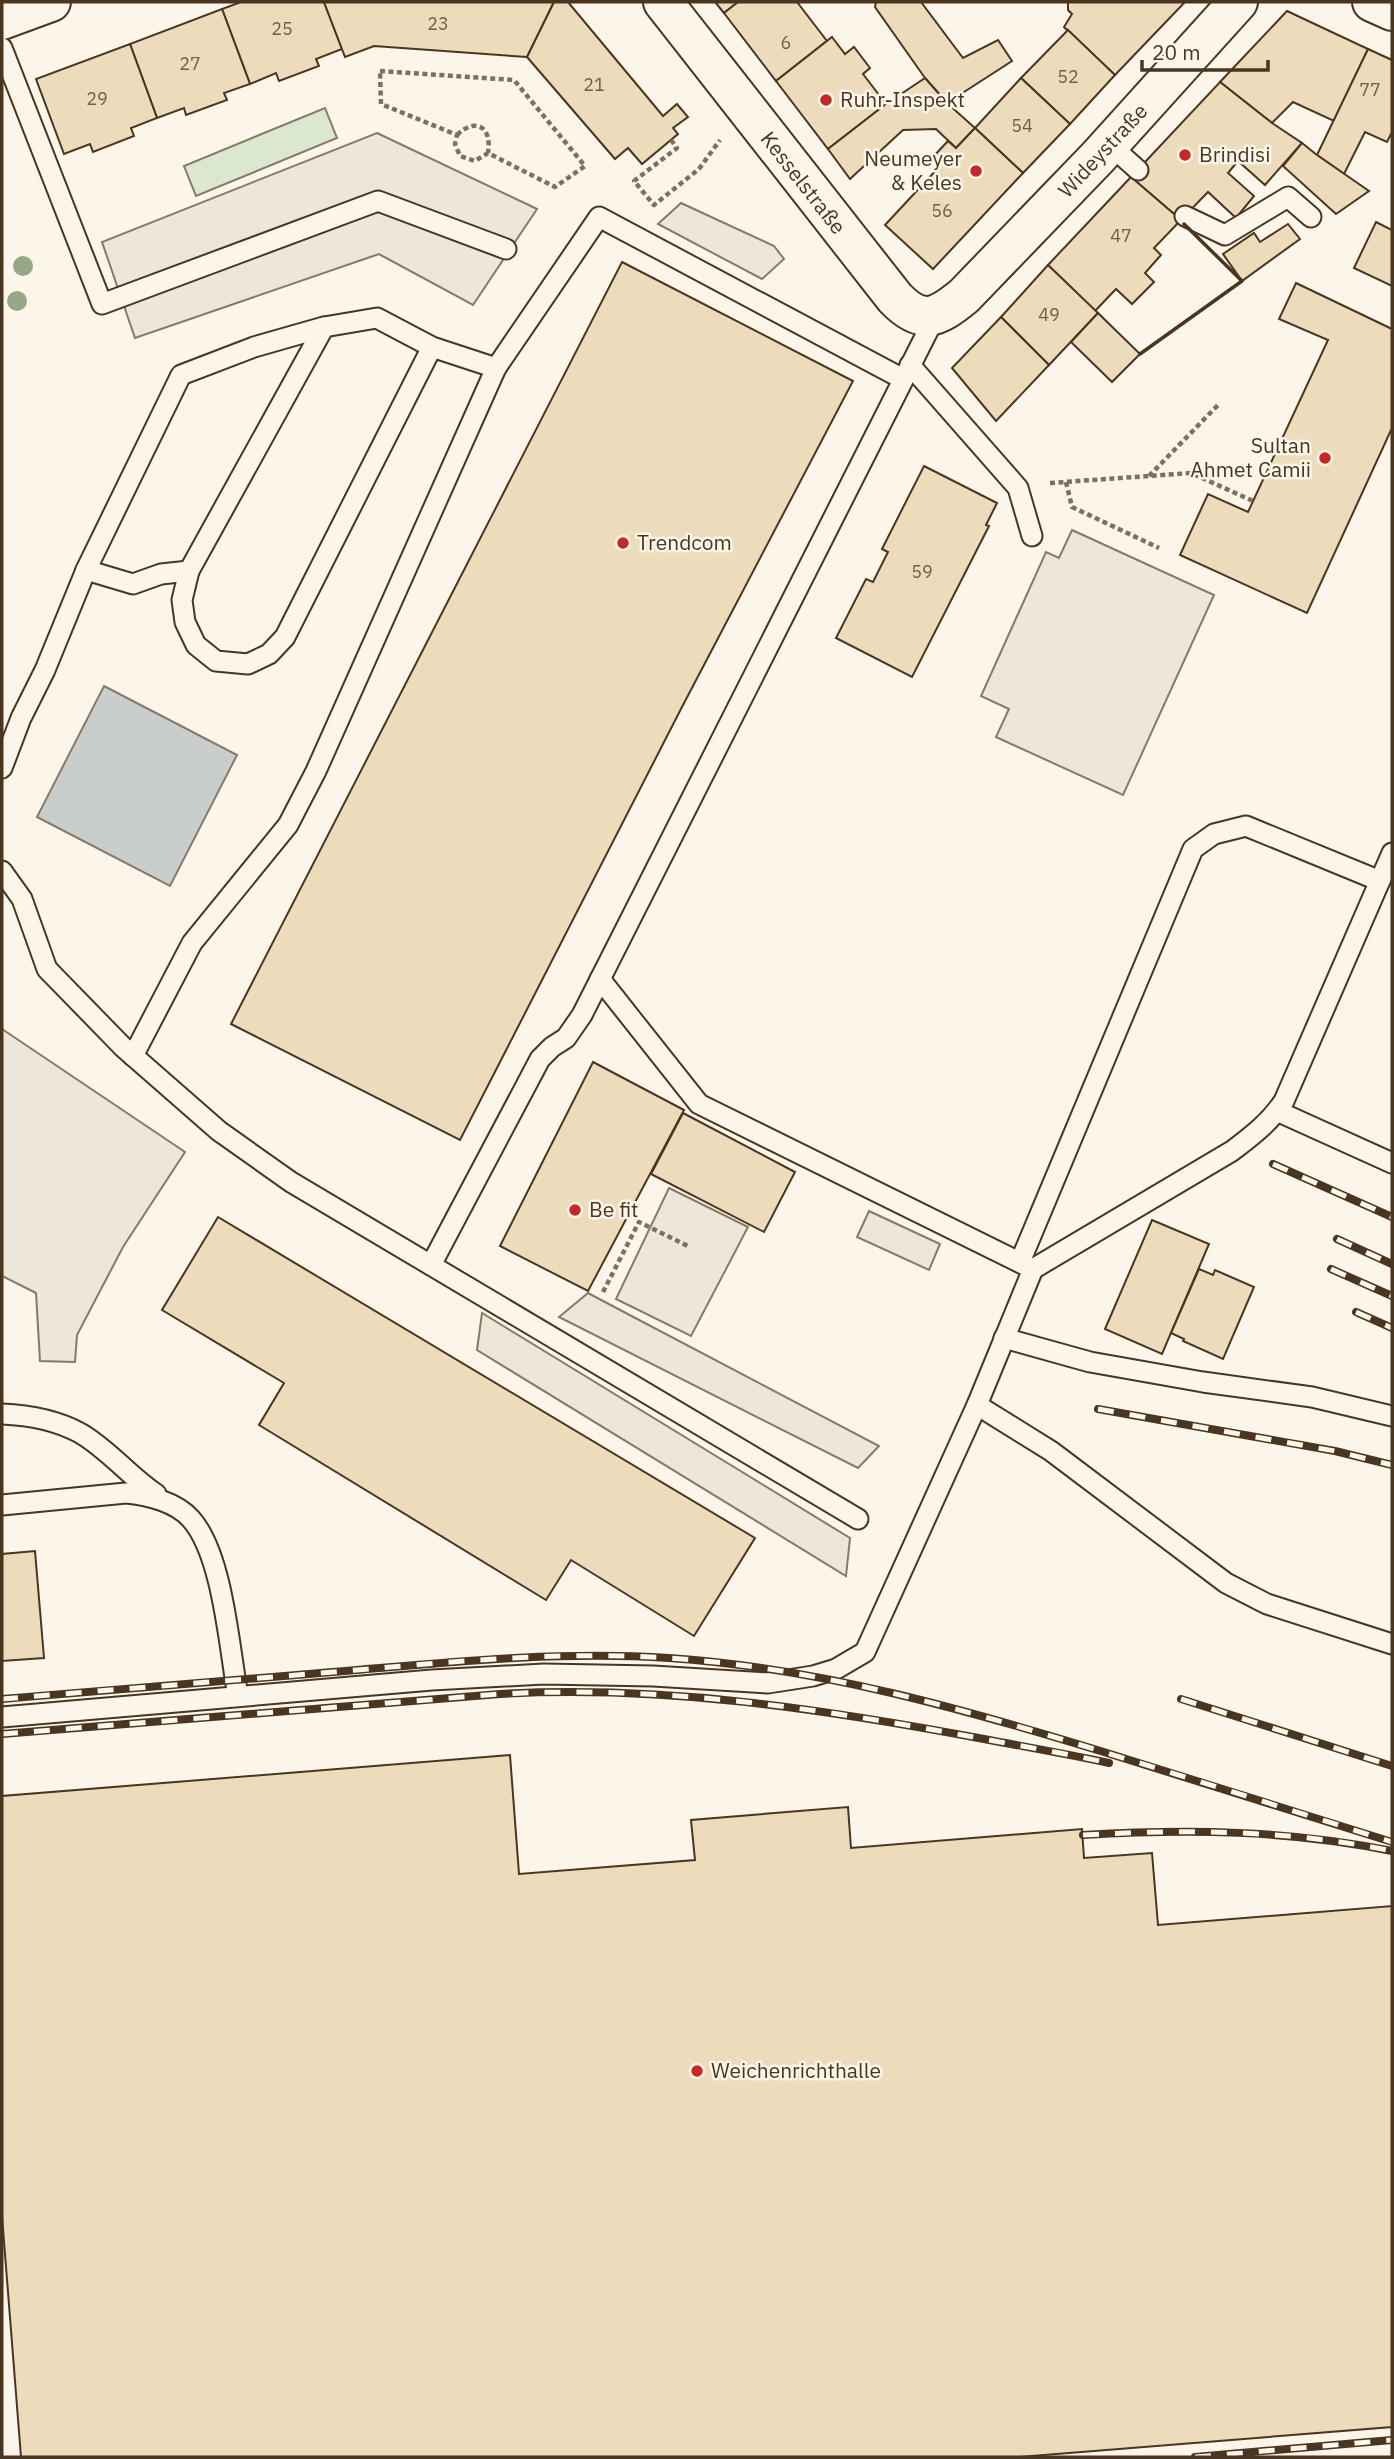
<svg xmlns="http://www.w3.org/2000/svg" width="1394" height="2459" font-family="'IBM Plex Sans',sans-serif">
  <rect width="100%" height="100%" fill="#fbf6e9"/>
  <polygon fill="#dce7d0" stroke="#887966" stroke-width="2" points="325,108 337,138 196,196 184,166"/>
  <g fill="#ede7d9" stroke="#887966" stroke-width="2">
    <polygon points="377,133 537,209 473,305 379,254 135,338 102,242"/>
    <polygon points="681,203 774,246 784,259 762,279 658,224"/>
    <polygon points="1072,530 1214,595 1123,795 996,737 1009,709 981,696 1046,552 1059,558"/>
    <polygon points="2,1029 185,1152 123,1247 77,1335 75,1362 40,1361 36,1293 2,1276"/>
    <polygon points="669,1188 748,1227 691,1336 616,1299"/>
    <polygon points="869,1211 940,1244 929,1270 857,1237"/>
    <polygon points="588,1293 622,1311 879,1446 858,1468 559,1317"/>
    <polygon points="482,1313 850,1538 846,1576 477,1350"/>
  </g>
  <polygon fill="#c9cecd" stroke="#887966" stroke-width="2" points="104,686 237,755 170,886 37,817"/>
  <g fill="#ecdcbc" stroke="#4a3520" stroke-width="2">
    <polygon points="241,2 324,2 342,49 316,59 319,66 279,81 276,73 250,84 222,9"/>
    <polygon points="324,2 554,2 527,57 374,46 345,57"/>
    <polygon points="554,2 568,2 663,116 677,104 688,117 673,128 678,134 642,164 628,148 615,159 527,57"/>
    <polygon points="715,2 738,2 724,13"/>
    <polygon points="738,2 797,2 827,41 776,81 724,13"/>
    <polygon points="876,2 921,2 963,58 998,40 1012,61 947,103 925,78 875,7"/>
    <polygon points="1068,2 1185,2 1115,75 1064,27 1072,14 1068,10"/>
    <polygon points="222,9 250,84 224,93 227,100 186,115 184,108 157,118 130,44"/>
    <polygon points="1287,11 1368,49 1334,121 1293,102 1272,123 1220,82"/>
    <polygon points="1068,30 1115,75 1070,124 1021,78"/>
    <polygon points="832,37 845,54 854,47 870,68 863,74 886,104 828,149 776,81"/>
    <polygon points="130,44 157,118 131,128 134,136 93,152 90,144 64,154 36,79"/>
    <polygon points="1368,49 1392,60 1392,132 1387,142 1365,132 1344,174 1317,155"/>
    <polygon points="925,78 947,103 975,128 956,148 936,129 903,130 850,179 828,149 886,104"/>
    <polygon points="1021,78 1070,124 1023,173 975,128"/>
    <polygon points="1220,82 1272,123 1302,143 1265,185 1238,161 1228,173 1254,196 1236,218 1208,192 1181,220 1131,177"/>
    <polygon points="975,128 1023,173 933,269 885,225 940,166 932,158 948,141 956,148"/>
    <polygon points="1302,143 1317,155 1369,191 1336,214 1283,166"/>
    <polygon points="1131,177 1181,220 1154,248 1161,255 1145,273 1154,282 1132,304 1116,289 1095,311 1048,265"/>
    <polygon points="1376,222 1392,230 1392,286 1354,268"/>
    <polygon points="1288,224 1300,239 1242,281 1223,254 1254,233 1260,242"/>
    <polygon points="622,262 853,381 683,705 460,1140 231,1024"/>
    <polygon points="1048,265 1098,313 1049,365 1001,317"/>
    <polygon points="1296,283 1392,329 1392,428 1307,613 1180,555 1208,494 1248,512 1328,340 1279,319"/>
    <polygon points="1098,313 1140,354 1112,382 1071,342"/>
    <polygon points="1001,317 1049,365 996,421 952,368"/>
    <polygon points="924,466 997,503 986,525 989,526 912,677 836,638 866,579 873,582 888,552 882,549"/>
    <polygon points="593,1062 684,1110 588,1291 500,1246"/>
    <polygon points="683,1113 795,1172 764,1232 651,1174"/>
    <polygon points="218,1217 755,1538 694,1636 571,1560 546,1600 259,1425 284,1383 162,1310"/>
    <polygon points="1152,1220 1209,1244 1162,1354 1105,1329"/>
    <polygon points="1199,1269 1213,1275 1215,1270 1254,1287 1223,1359 1183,1341 1184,1339 1171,1333"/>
    <polygon points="35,1551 44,1658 2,1661 2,1554"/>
    <polygon points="510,1755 519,1874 695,1860 691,1820 848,1807 851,1848 1082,1829 1084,1858 1152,1853 1158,1925 1392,1906 1392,2427 1019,2457 21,2457 2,2216 2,1796"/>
  </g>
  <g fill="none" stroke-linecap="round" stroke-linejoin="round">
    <g stroke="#4a3520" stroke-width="23">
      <g id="service">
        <polyline points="2,48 102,304 378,201 506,249"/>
        <polyline points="1110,145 1138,170"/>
        <polyline points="1185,216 1225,235 1288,197 1311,217"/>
        <polyline points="432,347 285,637 269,654 248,664 216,661 196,645 185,622 182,600 189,571 324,327 377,318 432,347 496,368 599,217 903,379"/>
        <polyline points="910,365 1018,488 1032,536"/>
        <polyline points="86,570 181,375 254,347 324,327"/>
        <polyline points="2,768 21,718 45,670 86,570 133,584 161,574 189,571"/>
        <polyline points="2,871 22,899 47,969 123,1047 219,1131 291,1182 858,1519"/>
        <polyline points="133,1056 192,943 288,825 316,771 496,368"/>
        <polyline points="1277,1111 1392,1163"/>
        <polyline points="1020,1262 1193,849 1214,834 1246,826 1380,881"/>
        <polyline points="431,1265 540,1059 552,1047 566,1038 582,1015 936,315"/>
        <path d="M 1033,1269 L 1232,1151 C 1252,1136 1270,1122 1284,1101 L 1392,853"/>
        <polyline points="1004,1338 1090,1362 1203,1382 1312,1397 1392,1416"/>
        <polyline points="977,1405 1051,1451 1226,1583 1267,1604 1392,1644"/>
        <path d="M 2,1414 C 28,1415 56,1420 80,1433 C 108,1449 129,1476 156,1494"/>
        <path d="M 2,1505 L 126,1493 C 148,1495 176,1502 191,1519 C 223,1555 229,1647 238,1696"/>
        <polyline points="2,1717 432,1680 544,1674 653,1676 768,1683 813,1676 836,1669 865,1652 977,1405 1033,1269 699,1104 600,979"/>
      </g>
    </g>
    <g stroke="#4a3520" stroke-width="42">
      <g id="minor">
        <path d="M 663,2 L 895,298 C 922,326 937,318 964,296 L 1098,157 L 1238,2"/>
        <polyline points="2,20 51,2"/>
      </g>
    </g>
    <g stroke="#4a3520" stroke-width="42">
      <polyline id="tertiary" points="1372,2 1392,11"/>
    </g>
    <g stroke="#7f6f5c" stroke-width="4.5" stroke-dasharray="5 3.5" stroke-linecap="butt">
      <polygon points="380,71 514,80 585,166 555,187 488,153 475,161 460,156 455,144 457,135 381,104"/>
      <path d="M 457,135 C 477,116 492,128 488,153"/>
      <polyline points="671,140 677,148 634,181 654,205 699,169 720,140"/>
      <polyline points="1149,476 1218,405"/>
      <polyline points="1066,482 1072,507 1159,548"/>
      <polyline points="1050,483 1191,473 1253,501"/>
      <polyline points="603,1292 639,1222 688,1246"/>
    </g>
    <use href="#service" stroke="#fbf6e9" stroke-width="19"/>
    <use href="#minor" stroke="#fbf6e9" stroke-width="38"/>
    <use href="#tertiary" stroke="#fbf6e9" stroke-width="38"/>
    <g stroke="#4a3520" stroke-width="8">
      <g id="rail">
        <polyline points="1273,1164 1392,1217"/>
        <polyline points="1337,1239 1392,1264"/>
        <polyline points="1331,1269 1392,1296"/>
        <polyline points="1356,1312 1392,1328"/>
        <polyline points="1098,1409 1335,1451 1392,1465"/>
        <path d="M 2,1699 C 120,1689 238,1680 357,1670 C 460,1661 566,1651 669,1658 C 819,1668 964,1709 1107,1753 C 1202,1782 1297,1812 1392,1842"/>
        <polyline points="1181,1699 1392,1766"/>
        <path d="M 2,1734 L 500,1694 C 664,1685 824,1709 984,1739 C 1026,1747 1068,1754 1109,1763"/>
        <path d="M 1083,1835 C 1187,1829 1290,1830 1392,1851"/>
        <polyline points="1195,2457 1392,2440"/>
      </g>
    </g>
    <use href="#rail" stroke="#fbf6e9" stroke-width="5" stroke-dasharray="16" stroke-linecap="butt"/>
    <polyline stroke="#4a3520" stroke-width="3.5" points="1140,354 1242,281 1184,224"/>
  </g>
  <g fill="#96a887">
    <circle cx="23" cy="266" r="10"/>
    <circle cx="17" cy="301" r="10"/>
  </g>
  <g fill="#c62828" stroke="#fbf6e9" stroke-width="2.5">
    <circle cx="826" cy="100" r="7"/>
    <circle cx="1185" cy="155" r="7"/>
    <circle cx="976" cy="171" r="7"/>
    <circle cx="1325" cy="458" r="7"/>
    <circle cx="623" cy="543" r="7"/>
    <circle cx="575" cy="1210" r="7"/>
    <circle cx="697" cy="2071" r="7"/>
  </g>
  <g text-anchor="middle" stroke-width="5" stroke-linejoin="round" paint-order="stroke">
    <g font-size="18" fill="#725f47">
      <text x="438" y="30">23</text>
      <text x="282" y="35">25</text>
      <text x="786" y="49">6</text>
      <text x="190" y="70">27</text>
      <text x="1068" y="83">52</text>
      <text x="594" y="91">21</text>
      <text x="1370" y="96">77</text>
      <text x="97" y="105">29</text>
      <text x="1022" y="132">54</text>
      <text x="942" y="217">56</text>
      <text x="1121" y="242">47</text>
      <text x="1049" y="321">49</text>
      <text x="922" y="578">59</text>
    </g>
    <g font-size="21" fill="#4a3520" stroke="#fbf6e9" text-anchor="start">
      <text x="840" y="107">Ruhr-Inspekt</text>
      <text x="1199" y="162">Brindisi</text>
      <text x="962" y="166" text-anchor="end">Neumeyer<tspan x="962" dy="24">&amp; Keles</tspan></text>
      <text x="1311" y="453" text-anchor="end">Sultan<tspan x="1311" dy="24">Ahmet Camii</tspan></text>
      <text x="637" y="550">Trendcom</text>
      <text x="589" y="1217">Be fit</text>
      <text x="711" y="2078">Weichenrichthalle</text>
    </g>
    <g font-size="21" fill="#4a3520" stroke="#fbf6e9">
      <text transform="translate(1103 151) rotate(-47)" y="7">Wideystraße</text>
      <text transform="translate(803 183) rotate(52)" y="7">Kesselstraße</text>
    </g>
  </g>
  <rect width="1394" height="2459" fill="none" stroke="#4a3520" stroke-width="7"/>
  <path d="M1142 60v10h126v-10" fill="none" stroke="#4a3520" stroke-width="3.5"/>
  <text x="1152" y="60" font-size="21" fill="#4a3520" stroke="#fbf6e9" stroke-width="5" paint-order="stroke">20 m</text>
</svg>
